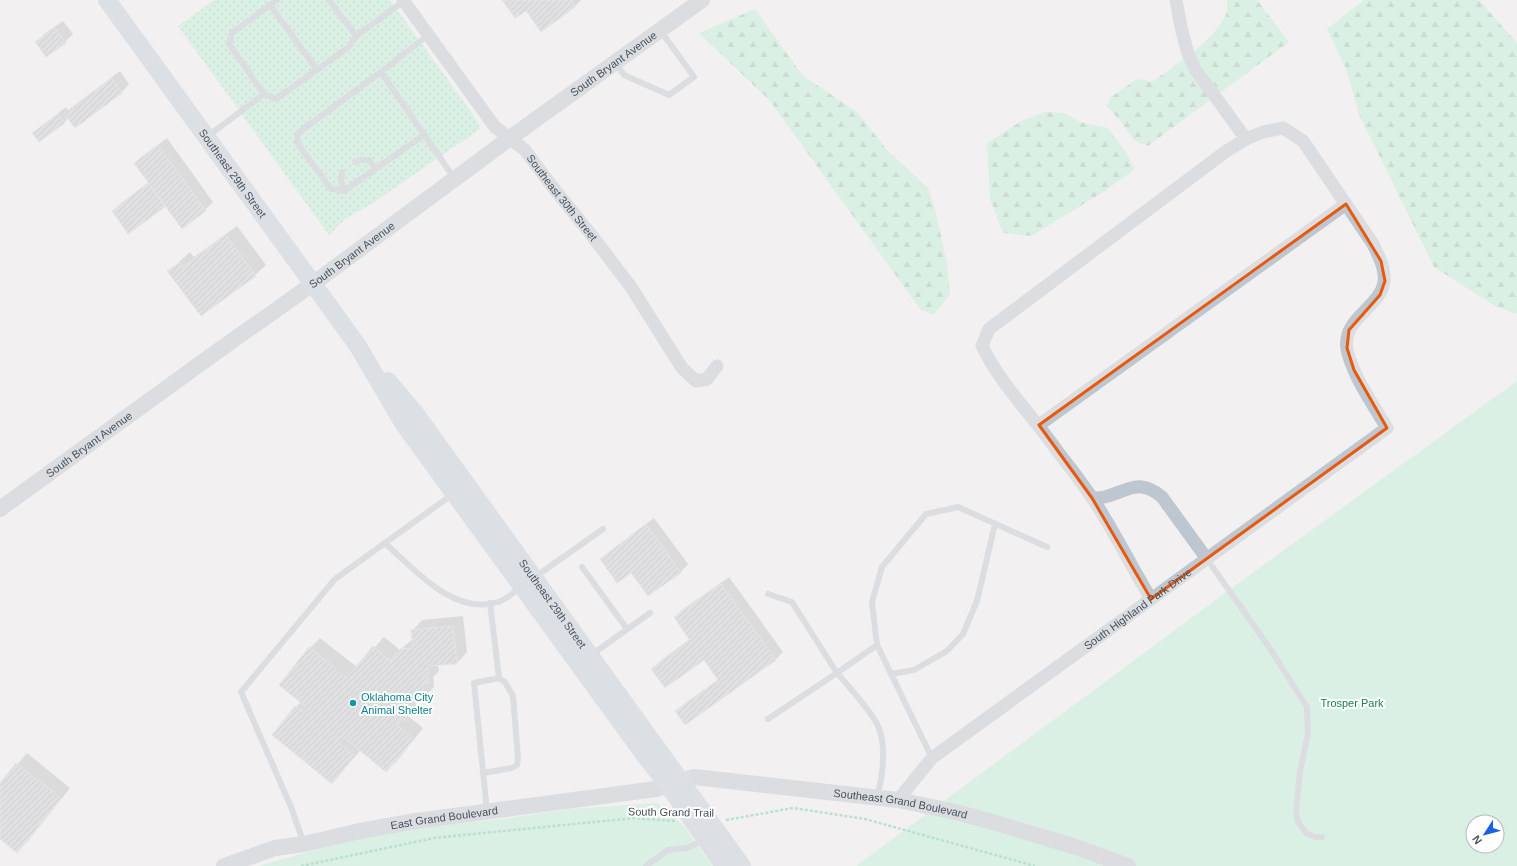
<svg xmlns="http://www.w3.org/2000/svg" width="1517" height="866" font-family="Helvetica,sans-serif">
  <defs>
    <pattern id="grass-dots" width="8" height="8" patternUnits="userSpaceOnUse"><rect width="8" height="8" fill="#bfefd5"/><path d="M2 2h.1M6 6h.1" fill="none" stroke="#9dc4b0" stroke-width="1.8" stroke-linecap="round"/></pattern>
    <pattern id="forest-firs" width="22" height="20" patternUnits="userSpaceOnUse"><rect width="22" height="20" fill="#bfefd5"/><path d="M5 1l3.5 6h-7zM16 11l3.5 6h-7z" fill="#9dc4b0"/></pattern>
    <pattern id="building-hatch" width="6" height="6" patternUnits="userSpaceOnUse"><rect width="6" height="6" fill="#caccd2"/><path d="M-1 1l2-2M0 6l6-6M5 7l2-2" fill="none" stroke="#a6a8ae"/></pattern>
  </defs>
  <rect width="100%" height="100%" fill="#f2f0f0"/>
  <polygon fill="url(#grass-dots)" points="214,0 390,0 477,120 480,129 373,203 345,219 329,235 178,26"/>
  <g fill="url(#forest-firs)">
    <path d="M 1227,0 L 1257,0 L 1289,42 L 1148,146 L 1135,141 L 1121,122 L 1107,106 L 1111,97 L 1137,79 L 1152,82 C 1175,65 1216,40 1227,12 C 1228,9 1227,4 1227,0 Z"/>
    <polygon points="1364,0 1479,0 1517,43 1517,314 1495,306 1434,267 1360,117 1346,69 1327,29"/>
    <polygon points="755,9 802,75 857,112 888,151 928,188 935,209 947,263 950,295 933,315 920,309 770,101 699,33"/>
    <polygon points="1045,112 1064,113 1080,122 1108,128 1127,154 1135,169 1105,191 1031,236 1003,233 990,199 987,143 1023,120"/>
  </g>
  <g fill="#bfefd5" fill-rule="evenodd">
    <path d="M 1517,381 L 1517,866 L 856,866 L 1240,582 ZM 1473,822 L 1497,822 L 1497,846 L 1473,846 Z"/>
    <polygon points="657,803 684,826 712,866 258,866 365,836 425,826 502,819 570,809"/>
  </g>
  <g fill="#0003">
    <polygon points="503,0 581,0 575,6 542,30 527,10"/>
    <polygon points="63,21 73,34 65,42 37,42 44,34"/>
    <polygon points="120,71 129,84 122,92 75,127 68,118 64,123 34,133 41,126 66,107 68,110"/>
    <polygon points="167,138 213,202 205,210 182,227 166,205 129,233 113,212 120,204 149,182 135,163 143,156"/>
    <polygon points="237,226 266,265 255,275 201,315 169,271 190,252 194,257"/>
    <polygon points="654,518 688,564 681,572 648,595 631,571 601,559 609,552"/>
    <polygon points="729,577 783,652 775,660 676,712 684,704 719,679 704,659 653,669 660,661 690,639 675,618 682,610"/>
    <polygon points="463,616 467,652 457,663 438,664 439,671 433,677 434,687 424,697 415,698 416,708 408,716 423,728 397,761 386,771 361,750 332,783 273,735 301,701 280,685 310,648 320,638 357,667 384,637 400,650 413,639 412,631 422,620"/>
    <polygon points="27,753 70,788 28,841 17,851 0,837 0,784"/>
  </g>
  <g fill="url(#building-hatch)" stroke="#d4d5db">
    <polygon points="502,0 571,0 575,7 541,32 526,11 515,18"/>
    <polygon points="55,28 66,43 46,57 35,42"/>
    <polygon points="112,78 122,93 75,128 64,114"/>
    <polygon points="58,114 65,123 39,142 32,133"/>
    <polygon points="158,145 206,211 182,229 134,163"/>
    <polygon points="148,183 165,207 128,234 112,211"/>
    <polygon points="226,235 256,276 201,316 167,271 180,262 183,267"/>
    <polygon points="646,524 681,573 648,596 631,573 617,583 600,559"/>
    <polygon points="721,584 776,660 685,725 675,711 718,680 704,660 665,688 651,669 690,641 674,617"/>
    <polygon points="453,626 457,664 427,666 429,683 423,683 424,698 404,700 406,720 401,720 397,725 414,739 386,772 342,736 337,741 355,756 332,784 272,735 295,706 302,711 306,707 279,685 309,647 347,678 373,646 390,661 400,649 413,648 411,630"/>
    <polygon points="16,763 61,798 17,853 0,839 0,783"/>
  </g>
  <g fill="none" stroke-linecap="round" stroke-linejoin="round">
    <g stroke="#77cda9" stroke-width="2.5" stroke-dasharray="3 2" stroke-linecap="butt">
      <polyline points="726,820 793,808 865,819 1035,866"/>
      <polyline points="301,866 434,838 634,818 675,821"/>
    </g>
    <g stroke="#bec6cf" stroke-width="6">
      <polyline points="277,0 232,33 229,44 264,94 276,99 349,47 356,36 329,0"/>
      <polyline points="270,5 317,70"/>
      <polyline points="356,36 404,1"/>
      <polyline points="615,62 624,75 669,95 694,77 660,30"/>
      <polyline points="381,72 454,178"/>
      <polyline points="424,135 344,191 331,189 297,143 298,133 381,72 428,35"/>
      <polyline points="208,136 264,94"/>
      <polyline points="355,162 361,160 369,160 376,169"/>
      <polyline points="342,172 341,180 344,191"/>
      <path d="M 386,544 C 415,570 454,616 498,602 C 506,600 514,592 521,587"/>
      <polyline points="1207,559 1269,647 1307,707 1308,733 1300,772 1296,811 1298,822 1306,833 1315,837 1322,837"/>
      <polyline points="582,567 627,629"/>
      <polyline points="535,577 603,529"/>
      <polyline points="768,594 792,602 837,673 768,719"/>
      <polyline points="877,645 872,602 882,567 926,514 958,507 1047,547"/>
      <polyline points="591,655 650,613"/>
      <polyline points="891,674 914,670 947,651 963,634 977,601 995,524"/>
      <polyline points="483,773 512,768 517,765 518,759 513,696 505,682 499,678"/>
      <path d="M 876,797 C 884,777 887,741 876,722 C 865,704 851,689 837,673 L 877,645 L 932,758"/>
      <polyline points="487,811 474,683 499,678 490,603"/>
      <polyline points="304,844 291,807 241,692 335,579 453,494"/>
      <polyline points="646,866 668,850 687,848 704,840"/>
    </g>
    <g stroke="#bec6cf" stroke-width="13">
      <path id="s1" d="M 403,0 L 495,127 L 525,150 L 548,181 L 593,237 L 631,287 L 682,368 L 696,381 L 707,379 L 717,366"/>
      <polyline points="1176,0 1181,27 1188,54 1195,69 1246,139"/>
      <polyline points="1039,425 1346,204"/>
      <path d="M 1092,498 C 1098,498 1103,498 1108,496 C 1131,489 1140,479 1162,497 L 1207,559"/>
      <path id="s2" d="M 898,800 L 932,758 L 1387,428 C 1374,406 1351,373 1347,349 C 1342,318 1380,308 1384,282 C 1386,269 1378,255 1373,244 L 1303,141 L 1283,128 L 1263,132 L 1246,139 L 1225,152 L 989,329 L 982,346 C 1001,385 1033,416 1058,452 C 1070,467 1082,483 1093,499 C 1114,531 1131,566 1151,599"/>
    </g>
    <g stroke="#bec6cf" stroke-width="16">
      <path id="s3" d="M 0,509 L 215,353 L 314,283 L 510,138 L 702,0"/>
      <path id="s4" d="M 224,866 L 275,848 L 304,844 L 360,831 L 416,821 L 656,789 L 694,777 L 898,800 L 956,812 L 996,823 L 1073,846 L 1128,866"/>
    </g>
    <g stroke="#c1c9d6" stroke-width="18">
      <path id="s5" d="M 107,0 L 358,346 L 403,423 L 646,757 L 668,785 L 724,866"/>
      <path id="s6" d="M 388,381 L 415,413 L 742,866"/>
    </g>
  </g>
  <path d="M0 0H1517V866H0ZM 1346,204 L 1381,261 L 1385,281 L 1380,295 L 1349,330 L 1347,348 L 1354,370 L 1387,428 L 1151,599 L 1092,498 L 1039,425 Z" fill="#f2f0f0" fill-opacity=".55" fill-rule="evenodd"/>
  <path fill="none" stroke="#e8590c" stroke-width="3" stroke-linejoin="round" d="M 1346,204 L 1381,261 L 1385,281 L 1380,295 L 1349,330 L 1347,348 L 1354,370 L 1387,428 L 1151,599 L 1092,498 L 1039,425 Z"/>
  <circle fill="#0f9aa8" stroke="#fff" stroke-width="1.5" cx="353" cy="703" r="4"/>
  <g text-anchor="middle" stroke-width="4" stroke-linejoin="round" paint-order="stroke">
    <g font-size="11" fill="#48515d" stroke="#fff">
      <text dy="4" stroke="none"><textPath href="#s3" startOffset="758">South Bryant Avenue</textPath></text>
      <text dy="4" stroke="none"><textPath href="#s5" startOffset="214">Southeast 29th Street</textPath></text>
      <text dy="4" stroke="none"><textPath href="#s1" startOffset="255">Southeast 30th Street</textPath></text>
      <text dy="4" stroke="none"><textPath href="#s3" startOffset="434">South Bryant Avenue</textPath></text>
      <text dy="4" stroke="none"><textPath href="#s3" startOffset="110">South Bryant Avenue</textPath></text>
      <text dy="4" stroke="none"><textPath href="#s6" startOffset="277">Southeast 29th Street</textPath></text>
      <text dy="4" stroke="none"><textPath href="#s2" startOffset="308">South Highland Park Drive</textPath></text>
      <text dy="4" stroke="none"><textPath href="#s4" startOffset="688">Southeast Grand Boulevard</textPath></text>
      <text transform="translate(671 812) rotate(1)" y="4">South Grand Trail</text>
      <text dy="4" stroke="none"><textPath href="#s4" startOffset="226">East Grand Boulevard</textPath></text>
    </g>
    <g font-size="11" fill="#0d838f" stroke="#fff" text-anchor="start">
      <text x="361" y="701">Oklahoma City<tspan x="361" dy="13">Animal Shelter</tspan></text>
    </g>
    <g font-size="11" fill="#178054" stroke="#fff">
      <text x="1352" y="707">Trosper Park</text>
    </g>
  </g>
  <g transform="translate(1485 834) rotate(234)"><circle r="19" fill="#ffffff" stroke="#b6b9be"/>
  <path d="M0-3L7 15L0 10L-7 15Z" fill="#1962e3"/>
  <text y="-6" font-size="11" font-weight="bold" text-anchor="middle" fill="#48515d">N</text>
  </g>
</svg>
